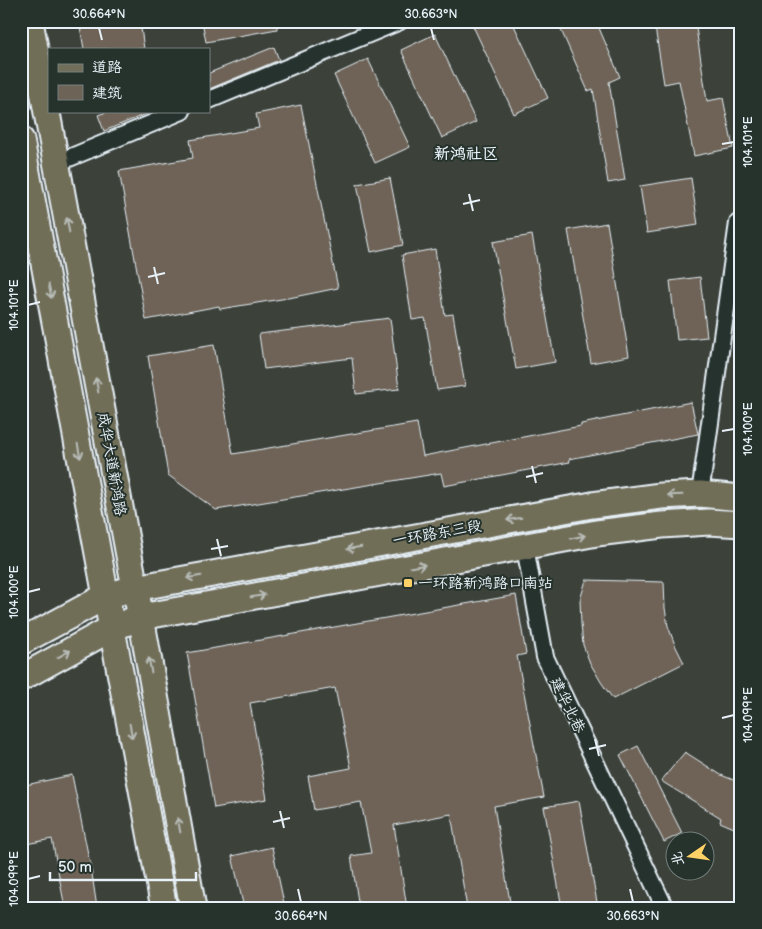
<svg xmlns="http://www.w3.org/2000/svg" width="762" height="929" font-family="'Balsamiq Sans','LXGW WenKai TC',sans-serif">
  <rect width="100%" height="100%" fill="#3c413a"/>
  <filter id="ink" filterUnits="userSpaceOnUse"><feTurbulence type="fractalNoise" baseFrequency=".02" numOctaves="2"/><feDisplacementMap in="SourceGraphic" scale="10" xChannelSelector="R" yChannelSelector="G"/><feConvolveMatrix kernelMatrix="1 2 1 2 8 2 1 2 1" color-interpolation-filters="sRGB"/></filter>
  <g filter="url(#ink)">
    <g fill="#6e6357" stroke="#e8f1f8">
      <polygon points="79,21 140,21 144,49 84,49"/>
      <polygon points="202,21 277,21 277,29 206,42"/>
      <polygon points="483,21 512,21 548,98 514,114 473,26"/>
      <polygon points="557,21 596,21 620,77 609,82 625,180 608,183 593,89 588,91"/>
      <polygon points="654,21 695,21 707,101 723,98 733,148 694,156 679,81 664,84"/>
      <polygon points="435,34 476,122 442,138 401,50"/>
      <polygon points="274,47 279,60 209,89 209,73"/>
      <polygon points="368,59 410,147 375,163 334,75"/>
      <polygon points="301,105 338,288 294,297 220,309 219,306 146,320 119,171 193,158 190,140 259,128 256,114"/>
      <polygon points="109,111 151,111 151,112 104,131 98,115"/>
      <polygon points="390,178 403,245 371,252 357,184"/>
      <polygon points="691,178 698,225 647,233 640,186"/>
      <polygon points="607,223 629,356 591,363 568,230"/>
      <polygon points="532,235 555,362 516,369 493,242"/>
      <polygon points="435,249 445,315 453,314 465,386 437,390 425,318 412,320 402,255"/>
      <polygon points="700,277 707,337 677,340 670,281"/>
      <polygon points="390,318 399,389 356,394 352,358 264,369 259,334"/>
      <polygon points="214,345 233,454 417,423 423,456 581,426 581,424 691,402 698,434 569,459 570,462 444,486 441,473 216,510 168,475 148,356"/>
      <polygon points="586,580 664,582 665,608 668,626 675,645 684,663 613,699 601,682 590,663 583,645 581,624 580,600"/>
      <polygon points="516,595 526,654 517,656 544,797 494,806 511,908 467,908 451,814 394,825 407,908 359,908 351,856 371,853 361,802 314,810 308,776 351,768 335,688 250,703 267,799 214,808 187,653"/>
      <polygon points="638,746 682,833 664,842 620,755"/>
      <polygon points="685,752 721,775 741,783 741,831 720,822 721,818 661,781"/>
      <polygon points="72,775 92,874 97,908 65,908 52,839 21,845 21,786"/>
      <polygon points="579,801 598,908 562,908 544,807"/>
      <polygon points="272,847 285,908 244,908 232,856"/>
    </g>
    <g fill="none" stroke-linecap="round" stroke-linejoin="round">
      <g stroke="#e8f1f8" stroke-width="20">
        <g id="street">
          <polyline points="209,100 400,21"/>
          <polyline points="57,163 182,111"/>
          <polyline points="700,494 738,223 741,224"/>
          <polyline points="525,547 545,657 665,908"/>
        </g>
      </g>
      <g stroke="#e8f1f8" stroke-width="29">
        <g id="primary">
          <polyline points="30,21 135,588 141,617 193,908"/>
          <polyline points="21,140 164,908"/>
          <polyline points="21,642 106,596 135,588 592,505 661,496 700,494 741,498"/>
          <polyline points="21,678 112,628 141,617 597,533 662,525 709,522 741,524"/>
        </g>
      </g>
      <use href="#street" stroke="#26332d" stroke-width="16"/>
      <use href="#primary" stroke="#716e59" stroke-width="25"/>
    </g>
    <defs><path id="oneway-shaft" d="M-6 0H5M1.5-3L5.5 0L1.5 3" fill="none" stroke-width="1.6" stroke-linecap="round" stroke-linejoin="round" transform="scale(1.25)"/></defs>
    <g stroke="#b8bdb8">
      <use href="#oneway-shaft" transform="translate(68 225) rotate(-100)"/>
      <use href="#oneway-shaft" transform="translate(50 291) rotate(79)"/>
      <use href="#oneway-shaft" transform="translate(97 385) rotate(-100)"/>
      <use href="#oneway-shaft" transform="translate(79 451) rotate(79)"/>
      <use href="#oneway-shaft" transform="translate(675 495) rotate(178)"/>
      <use href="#oneway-shaft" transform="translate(514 519) rotate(170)"/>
      <use href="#oneway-shaft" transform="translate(578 537) rotate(-11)"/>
      <use href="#oneway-shaft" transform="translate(354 548) rotate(170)"/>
      <use href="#oneway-shaft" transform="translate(418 566) rotate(-10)"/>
      <use href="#oneway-shaft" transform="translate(194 577) rotate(170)"/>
      <use href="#oneway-shaft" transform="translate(258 596) rotate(-10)"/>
      <use href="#oneway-shaft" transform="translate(64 654) rotate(-29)"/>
      <use href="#oneway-shaft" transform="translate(150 665) rotate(-100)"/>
      <use href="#oneway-shaft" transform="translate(131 731) rotate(79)"/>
      <use href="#oneway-shaft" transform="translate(179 825) rotate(-100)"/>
    </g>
  </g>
  <path fill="none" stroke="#e8f1f8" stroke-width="2" d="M 99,28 L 102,40M 431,28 L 434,40M 722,144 L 734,142M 469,194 L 473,211M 463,204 L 480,200M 154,267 L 158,284M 148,277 L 165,273M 28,305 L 40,302M 722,431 L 734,429M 532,466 L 536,483M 526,477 L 543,473M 217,539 L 221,556M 211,549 L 228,546M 28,592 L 40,589M 722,718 L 734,715M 595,739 L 599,756M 589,749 L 606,745M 280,811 L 284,828M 273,822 L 290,818M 28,879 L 40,876M 298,889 L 301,902M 630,889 L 633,902"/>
  <rect fill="#ffd166" stroke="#26332d" stroke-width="2" x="403" y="578" width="10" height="10" rx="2.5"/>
  <g text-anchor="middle" stroke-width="4" stroke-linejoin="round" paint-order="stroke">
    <g font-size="15" fill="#e8f1f8" stroke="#26332d">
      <text transform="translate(112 464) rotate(80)" y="5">成华大道新鸿路</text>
      <text transform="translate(437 533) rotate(-10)" y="5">一环路东三段</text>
      <text transform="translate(568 705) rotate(64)" y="5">建华北巷</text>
    </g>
    <g font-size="15" fill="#e8f1f8" stroke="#26332d" text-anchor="start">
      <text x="418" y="588">一环路新鸿路口南站</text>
    </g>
    <g font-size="16" font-weight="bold" fill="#e8f1f8" stroke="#26332d">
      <text x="466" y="159">新鸿社区</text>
    </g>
  </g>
  <rect width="762" height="929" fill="none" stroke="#26332d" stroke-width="55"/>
  <rect x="48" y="48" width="162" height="65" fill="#26332d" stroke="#747f7e"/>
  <rect x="58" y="64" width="25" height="8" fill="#716e59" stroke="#747f7e"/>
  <text x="92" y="72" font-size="15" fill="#e8f1f8">道路</text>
  <rect x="58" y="85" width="25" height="15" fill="#6e6357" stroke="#747f7e"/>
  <text x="92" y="98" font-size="15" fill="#e8f1f8">建筑</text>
  <g transform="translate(690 856) rotate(257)"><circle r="24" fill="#26332d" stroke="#747f7e"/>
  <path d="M0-4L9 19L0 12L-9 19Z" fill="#ffd166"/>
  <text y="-8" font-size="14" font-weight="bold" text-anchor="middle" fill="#e8f1f8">北</text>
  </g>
  <path d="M50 872v8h146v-8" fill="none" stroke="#e8f1f8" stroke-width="2.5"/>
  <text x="58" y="872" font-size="15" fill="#e8f1f8" stroke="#26332d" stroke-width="4" paint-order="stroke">50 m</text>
  <rect x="28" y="28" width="706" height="874" fill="none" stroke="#e8f1f8" stroke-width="2"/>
  <g font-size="12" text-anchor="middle" fill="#e8f1f8">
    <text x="99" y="18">30.664°N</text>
    <text x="431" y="18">30.663°N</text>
    <text transform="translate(748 142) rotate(-90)" y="4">104.101°E</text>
    <text transform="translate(14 305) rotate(-90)" y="4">104.101°E</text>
    <text transform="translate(748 429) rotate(-90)" y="4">104.100°E</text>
    <text transform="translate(14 592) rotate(-90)" y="4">104.100°E</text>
    <text transform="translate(748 715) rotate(-90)" y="4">104.099°E</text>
    <text transform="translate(14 879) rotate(-90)" y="4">104.099°E</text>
    <text x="301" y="920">30.664°N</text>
    <text x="633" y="920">30.663°N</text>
  </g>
</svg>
